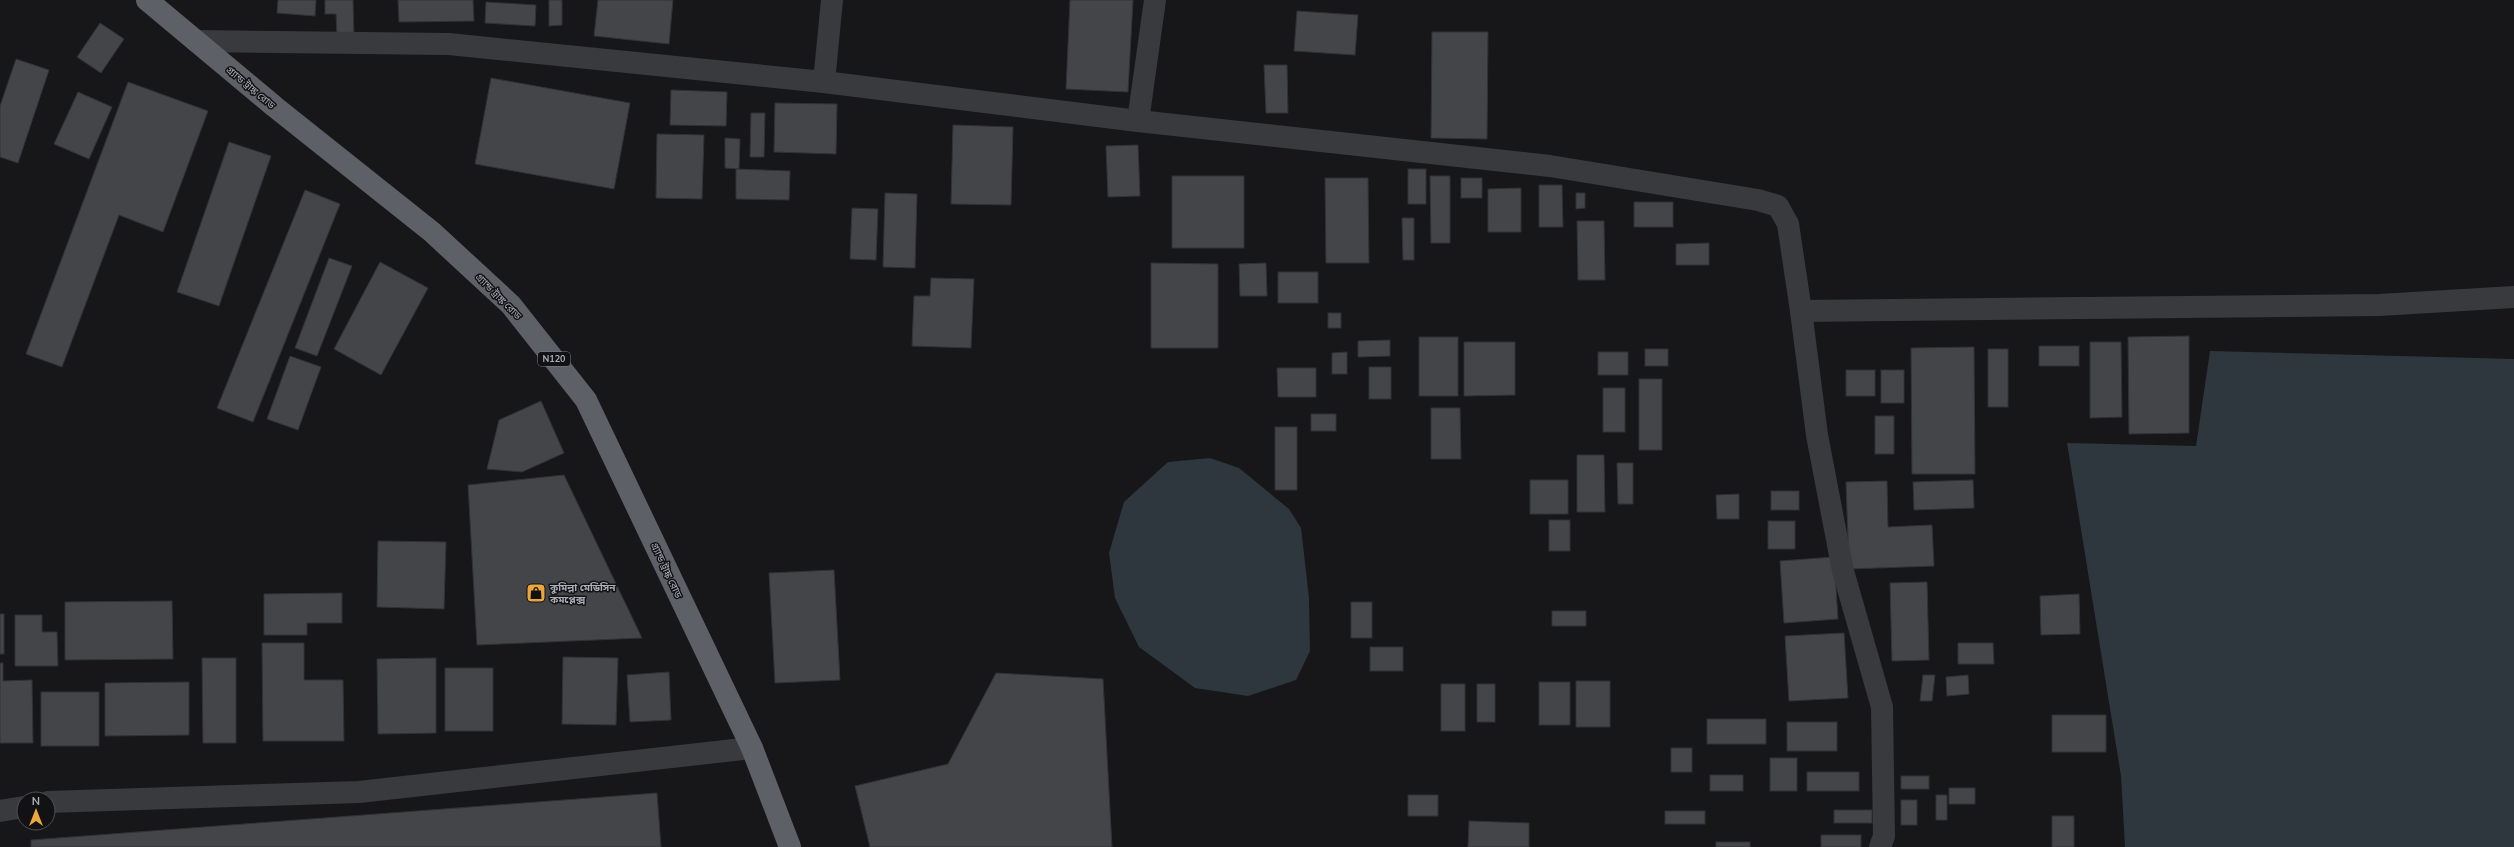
<svg xmlns="http://www.w3.org/2000/svg" width="2514" height="847" font-family="Mulish,'Noto Sans Bengali',sans-serif">
  <rect width="100%" height="100%" fill="#171719"/>
  <g fill="#2e373d">
    <polygon points="2210,351 2514,359 2514,847 2125,847 2121,776 2067,443 2196,446"/>
    <polygon points="1210,458 1239,468 1289,509 1301,528 1309,598 1310,651 1296,680 1248,696 1195,688 1139,647 1115,598 1109,553 1124,502 1168,462"/>
  </g>
  <g fill="#444549" stroke="#313235">
    <polygon points="278,0 316,0 315,16 277,13"/>
    <polygon points="325,0 353,0 354,37 337,37 336,14 325,14"/>
    <polygon points="398,0 473,0 474,21 399,22"/>
    <polygon points="549,0 562,0 562,25 549,26"/>
    <polygon points="598,0 673,0 669,44 594,36"/>
    <polygon points="1070,0 1133,0 1128,92 1066,89"/>
    <polygon points="486,2 536,5 535,26 485,23"/>
    <polygon points="1297,11 1358,15 1355,55 1294,51"/>
    <polygon points="100,23 124,39 101,73 77,57"/>
    <polygon points="1432,32 1488,32 1487,139 1431,138"/>
    <polygon points="16,59 49,70 18,163 0,157 0,106"/>
    <polygon points="1264,65 1287,65 1288,113 1266,113"/>
    <polygon points="491,78 630,103 614,189 475,164"/>
    <polygon points="128,82 208,111 163,232 119,215 62,367 26,354"/>
    <polygon points="671,90 727,92 726,126 670,125"/>
    <polygon points="78,92 112,107 89,159 54,144"/>
    <polygon points="775,103 837,104 836,154 774,152"/>
    <polygon points="751,113 765,113 764,157 750,157"/>
    <polygon points="953,125 1013,127 1011,205 951,204"/>
    <polygon points="657,134 704,135 702,199 656,198"/>
    <polygon points="725,138 740,139 739,169 725,168"/>
    <polygon points="229,142 271,156 219,306 177,292"/>
    <polygon points="1138,145 1140,196 1108,197 1106,146"/>
    <polygon points="736,169 790,171 789,200 736,199"/>
    <rect x="1408" y="169" width="18" height="35"/>
    <rect x="1172" y="176" width="72" height="72"/>
    <polygon points="1430,176 1450,176 1450,243 1431,243"/>
    <polygon points="1325,178 1368,178 1369,263 1326,263"/>
    <rect x="1461" y="178" width="21" height="20"/>
    <polygon points="1539,185 1562,185 1563,227 1539,227"/>
    <polygon points="1521,188 1521,232 1488,232 1488,189"/>
    <polygon points="305,190 340,204 253,422 217,408"/>
    <polygon points="885,193 917,194 915,268 883,267"/>
    <polygon points="1576,193 1585,193 1585,208 1576,209"/>
    <rect x="1634" y="202" width="39" height="25"/>
    <polygon points="852,208 878,209 876,260 850,259"/>
    <polygon points="1402,218 1414,218 1414,260 1403,260"/>
    <polygon points="1577,221 1604,221 1605,280 1578,280"/>
    <polygon points="1709,243 1709,265 1676,265 1676,244"/>
    <polygon points="329,258 352,266 317,356 295,348"/>
    <polygon points="380,262 428,288 381,375 334,349"/>
    <polygon points="1151,263 1218,264 1218,348 1151,348"/>
    <polygon points="1266,263 1267,296 1240,296 1239,264"/>
    <rect x="1278" y="272" width="40" height="31"/>
    <polygon points="931,278 974,279 971,348 912,346 914,296 930,296"/>
    <rect x="1328" y="313" width="13" height="15"/>
    <polygon points="2189,336 2189,433 2129,434 2128,337"/>
    <rect x="1419" y="337" width="39" height="59"/>
    <polygon points="1390,340 1390,356 1358,357 1358,341"/>
    <polygon points="1464,342 1515,342 1515,395 1464,396"/>
    <polygon points="2090,342 2121,342 2122,417 2090,418"/>
    <rect x="2039" y="346" width="40" height="20"/>
    <polygon points="1974,347 1975,474 1912,474 1911,348"/>
    <rect x="1645" y="349" width="23" height="17"/>
    <rect x="1988" y="349" width="20" height="58"/>
    <polygon points="1347,352 1347,374 1332,374 1332,353"/>
    <rect x="1598" y="352" width="30" height="23"/>
    <polygon points="290,356 321,367 298,430 267,419"/>
    <rect x="1369" y="367" width="22" height="32"/>
    <polygon points="1277,368 1316,368 1316,397 1278,397"/>
    <rect x="1846" y="370" width="29" height="26"/>
    <rect x="1881" y="370" width="23" height="33"/>
    <rect x="1639" y="379" width="23" height="71"/>
    <rect x="1603" y="388" width="22" height="44"/>
    <polygon points="541,401 564,453 522,472 487,469 499,420"/>
    <polygon points="1431,408 1460,408 1461,459 1431,459"/>
    <rect x="1311" y="414" width="25" height="17"/>
    <rect x="1875" y="416" width="19" height="38"/>
    <rect x="1275" y="427" width="22" height="63"/>
    <polygon points="1577,455 1604,455 1605,512 1577,512"/>
    <polygon points="1617,463 1633,463 1633,504 1618,504"/>
    <polygon points="564,475 642,638 477,645 468,485"/>
    <rect x="1530" y="480" width="38" height="34"/>
    <polygon points="1973,480 1974,508 1914,510 1913,482"/>
    <polygon points="1887,481 1888,527 1932,525 1934,566 1849,569 1846,482"/>
    <rect x="1771" y="491" width="28" height="19"/>
    <polygon points="1739,494 1739,519 1717,519 1716,495"/>
    <rect x="1549" y="520" width="21" height="31"/>
    <rect x="1768" y="521" width="27" height="28"/>
    <polygon points="378,541 446,542 444,609 377,607"/>
    <polygon points="1834,557 1838,619 1784,623 1780,561"/>
    <polygon points="834,570 840,680 775,683 769,573"/>
    <polygon points="1927,582 1929,660 1892,661 1890,583"/>
    <polygon points="342,593 342,623 307,623 307,635 264,635 264,594"/>
    <polygon points="2079,594 2080,634 2041,635 2040,596"/>
    <polygon points="172,601 173,659 65,660 65,602"/>
    <rect x="1351" y="602" width="21" height="36"/>
    <rect x="1552" y="611" width="34" height="15"/>
    <rect x="0" y="614" width="4" height="40"/>
    <polygon points="15,615 42,615 42,632 57,632 58,666 15,666"/>
    <polygon points="1844,633 1848,698 1789,701 1785,636"/>
    <polygon points="262,643 304,643 304,680 343,680 344,741 263,741"/>
    <polygon points="1958,643 1993,643 1994,664 1958,664"/>
    <rect x="1370" y="647" width="33" height="24"/>
    <polygon points="563,657 618,658 616,725 562,724"/>
    <polygon points="202,658 236,658 236,743 203,743"/>
    <polygon points="436,658 436,733 378,734 377,659"/>
    <polygon points="0,663 3,663 3,681 32,680 33,743 0,743"/>
    <rect x="445" y="668" width="48" height="63"/>
    <polygon points="669,672 671,720 630,722 627,675"/>
    <polygon points="996,673 1103,679 1112,847 870,847 855,786 948,764"/>
    <polygon points="1923,675 1935,675 1932,701 1920,701"/>
    <polygon points="1968,675 1969,694 1947,696 1946,677"/>
    <rect x="1576" y="681" width="34" height="46"/>
    <polygon points="189,682 189,735 105,736 105,683"/>
    <rect x="1539" y="682" width="31" height="43"/>
    <rect x="1441" y="684" width="24" height="47"/>
    <rect x="1477" y="684" width="18" height="38"/>
    <rect x="41" y="692" width="58" height="54"/>
    <rect x="2052" y="715" width="54" height="37"/>
    <rect x="1707" y="719" width="59" height="25"/>
    <rect x="1787" y="722" width="50" height="29"/>
    <rect x="1671" y="748" width="21" height="24"/>
    <rect x="1770" y="758" width="27" height="33"/>
    <rect x="1807" y="772" width="52" height="19"/>
    <rect x="1710" y="775" width="33" height="16"/>
    <rect x="1901" y="776" width="28" height="13"/>
    <rect x="1949" y="788" width="26" height="16"/>
    <polygon points="657,793 661,847 31,847 31,840"/>
    <rect x="1408" y="795" width="30" height="21"/>
    <rect x="1936" y="795" width="11" height="25"/>
    <rect x="1901" y="800" width="16" height="25"/>
    <rect x="1834" y="810" width="38" height="13"/>
    <rect x="1665" y="811" width="40" height="13"/>
    <rect x="2052" y="816" width="22" height="31"/>
    <polygon points="1469,821 1529,823 1529,847 1468,847"/>
    <rect x="1821" y="835" width="40" height="12"/>
    <rect x="1716" y="842" width="34" height="5"/>
  </g>
  <g fill="none" stroke-linecap="round" stroke-linejoin="round">
    <g stroke="#393a3e" stroke-width="22">
      <polyline points="196,41 449,44 824,82 1138,121 1550,166 1758,200 1778,206 1788,224 1801,311 2379,305 2514,297"/>
      <polyline points="824,82 832,0"/>
      <polyline points="1138,121 1155,0"/>
      <polyline points="1801,311 1817,435 1843,571 1882,707 1884,836 1880,847"/>
      <polyline points="48,802 359,792 752,748"/>
      <polyline points="0,811 24,807"/>
    </g>
    <polyline stroke="#5d6066" stroke-width="22" points="147,0 275,107 432,232 511,305 586,400 752,748 790,847"/>
  </g>
  <defs>
    <g id="shop-square" transform="scale(1)"><rect x="-9" y="-9" width="18" height="18" rx="4" fill="#eba73e" stroke="#121214"/><path d="M-5-2.5h2.3a2.7 3.5 0 0 1 5.4 0H5L5.5 6h-11ZM-1.5-2.5h3a1.5 2.3 0 0 0-3 0Z" fill="#111"/></g>
  </defs>
  <g fill-rule="evenodd">
    <use href="#shop-square" x="536" y="593"/>
  </g>
  <g text-anchor="middle" stroke-width="3" stroke-linejoin="round" paint-order="stroke">
    <rect fill="#121214" stroke="#7c8088" stroke-width="1" x="538" y="352" width="32" height="14" rx="3"/>
    <g font-size="9" font-weight="bold" fill="#aaafb9">
      <text x="554" y="362">N120</text>
    </g>
    <g font-size="10" fill="#aaafb9" stroke="#121214">
      <text transform="translate(251 87) rotate(40)" y="4">গ্র্যান্ড ট্রাঙ্ক রোড</text>
      <text transform="translate(499 296) rotate(45)" y="4">গ্র্যান্ড ট্রাঙ্ক রোড</text>
      <text transform="translate(667 570) rotate(65)" y="4">গ্র্যান্ড ট্রাঙ্ক রোড</text>
    </g>
    <g font-size="10" font-weight="bold" fill="#aaafb9" stroke="#121214" text-anchor="start">
      <text x="550" y="591">কুমিল্লা মেডিসিন<tspan x="550" dy="12">কমপ্লেক্স</tspan></text>
    </g>
  </g>
  <g transform="translate(36 811)"><circle r="19" fill="#121214" stroke="#4f5156"/>
  <path d="M0-3L7 15L0 10L-7 15Z" fill="#eba73e"/>
  <text y="-6" font-size="11" font-weight="bold" text-anchor="middle" fill="#aaafb9">N</text>
  </g>
</svg>
